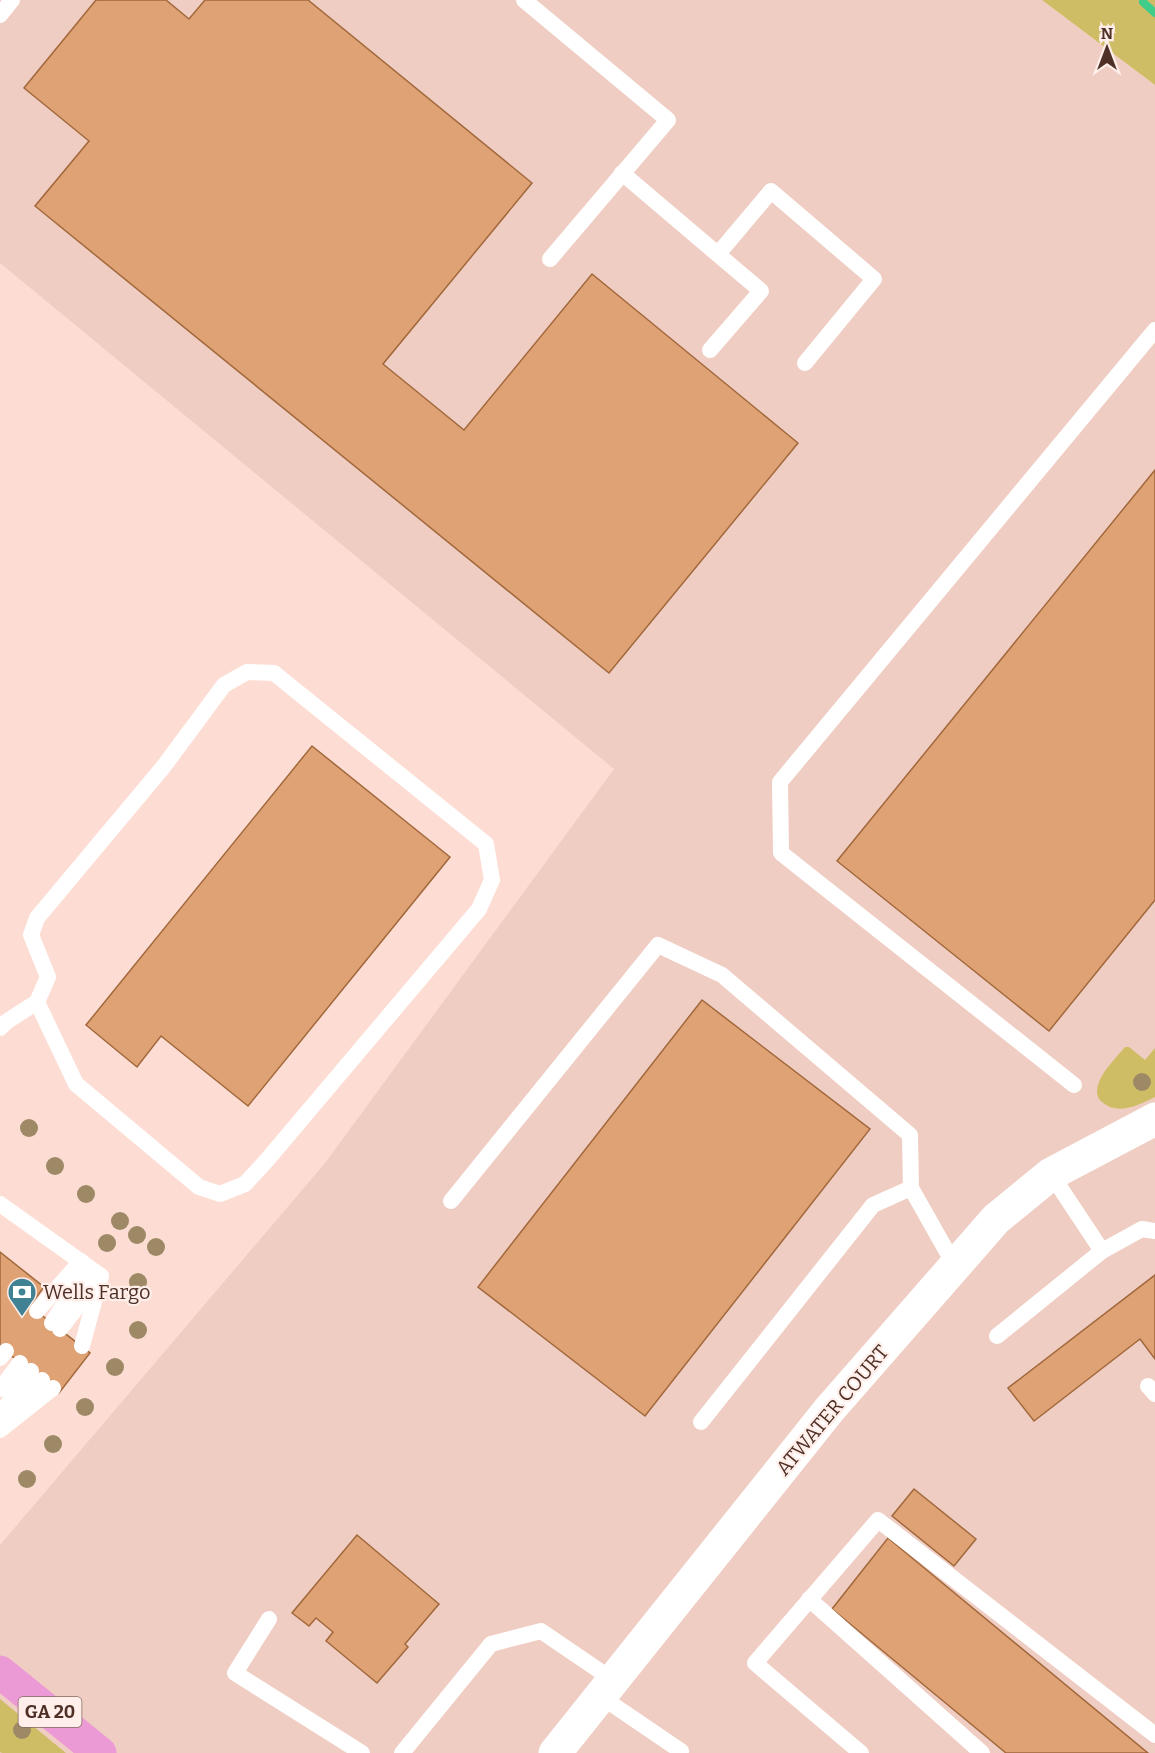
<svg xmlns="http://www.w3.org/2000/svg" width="1155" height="1753" font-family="Bitter,serif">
  <rect width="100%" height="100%" fill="#fdddd3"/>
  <polygon fill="#f0cdc2" points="0,0 1042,0 1155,85 1155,1753 0,1753 0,1545 325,1163 614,769 0,263"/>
  <g fill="#cfbd66">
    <polygon points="1042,0 1155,0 1155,85"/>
    <path d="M 1125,1047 L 1129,1047 L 1145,1060 L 1155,1048 L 1155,1097 C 1139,1105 1118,1116 1102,1102 C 1097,1098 1096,1092 1098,1085 C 1102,1071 1116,1058 1125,1047 Z"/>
    <polygon points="0,1699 66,1753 2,1753 0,1752"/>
  </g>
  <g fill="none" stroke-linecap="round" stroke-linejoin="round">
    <polyline stroke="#41cc89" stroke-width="8" points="1143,2 1155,13"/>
  </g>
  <g fill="#dfa275" stroke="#a1683c" stroke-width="1.5">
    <polygon points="96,0 166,0 189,19 205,0 308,0 532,183 383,364 464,430 592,274 798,443 609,673 35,206 89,141 24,88"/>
    <polygon points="1155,470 1155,900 1049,1031 837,861"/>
    <polygon points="312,746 450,857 248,1106 161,1036 137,1067 86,1025"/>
    <polygon points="702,1000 870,1129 645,1416 478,1287"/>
    <polygon points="0,1252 44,1287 30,1306 90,1353 59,1393 0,1347"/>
    <polygon points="1155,1275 1155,1359 1140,1339 1034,1421 1008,1388"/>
    <polygon points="914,1489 976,1539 954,1566 892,1516"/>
    <polygon points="357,1535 439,1604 405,1644 408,1647 377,1683 326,1641 333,1632 316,1618 309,1626 292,1613"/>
    <polygon points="888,1538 1148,1753 1006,1753 832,1609"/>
  </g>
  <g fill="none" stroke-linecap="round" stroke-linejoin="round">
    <g stroke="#fff" stroke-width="16">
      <polyline points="524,0 668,120 550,259"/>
      <polyline points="0,15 12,0"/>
      <polyline points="622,173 761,291 710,350"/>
      <polyline points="718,254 771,191 874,279 805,363"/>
      <polyline points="0,1028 6,1022 37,1002 48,977 31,935 37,918 164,766 224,685 247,672 274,673 486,844 492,880 479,909 267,1160 245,1184 220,1194 199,1187 76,1084 37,1002"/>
      <polyline points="1074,1085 781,853 780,782 1155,330"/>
      <polyline points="1051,1174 1102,1251 1142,1229 1155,1231"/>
      <polyline points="451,1201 658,945 722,975 910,1135 911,1188 955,1266"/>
      <polyline points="0,1204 101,1276"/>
      <polyline points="37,1311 81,1261"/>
      <polyline points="52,1323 88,1267"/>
      <polyline points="60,1329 95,1284"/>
      <polyline points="997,1336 1102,1251"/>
      <polyline points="82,1346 101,1276"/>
      <polyline points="0,1358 6,1351"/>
      <polyline points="1148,1386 1155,1394"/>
      <polyline points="0,1389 20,1363"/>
      <polyline points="19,1404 42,1380"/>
      <polyline points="0,1415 31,1371"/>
      <polyline points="701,1422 873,1205 911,1188"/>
      <polyline points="0,1430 53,1388"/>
      <polyline points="809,1599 982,1753"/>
      <polyline points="269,1619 235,1673 362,1753"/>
      <polyline points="600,1696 681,1751 680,1753"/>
      <polyline points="402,1753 491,1644 541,1631 613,1680"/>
      <polyline points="861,1753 755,1663 878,1520 1155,1735"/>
    </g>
    <polyline stroke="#fff" stroke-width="33" points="555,1753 829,1410 996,1219 1051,1174 1155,1119"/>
    <polyline stroke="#ec9ad6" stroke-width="33" points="0,1672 100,1753"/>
  </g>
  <g fill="#9d8965">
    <circle cx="1142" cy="1082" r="9"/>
    <circle cx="29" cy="1128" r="9"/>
    <circle cx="55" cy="1166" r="9"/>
    <circle cx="86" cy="1194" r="9"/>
    <circle cx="120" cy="1221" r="9"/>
    <circle cx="137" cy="1235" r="9"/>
    <circle cx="107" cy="1243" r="9"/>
    <circle cx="156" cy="1247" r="9"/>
    <circle cx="138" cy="1282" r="9"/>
    <circle cx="138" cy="1330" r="9"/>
    <circle cx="115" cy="1367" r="9"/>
    <circle cx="85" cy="1407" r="9"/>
    <circle cx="53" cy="1444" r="9"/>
    <circle cx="27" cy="1479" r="9"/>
    <circle cx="22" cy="1730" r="9"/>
  </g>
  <defs>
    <g id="bank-pin" transform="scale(1.5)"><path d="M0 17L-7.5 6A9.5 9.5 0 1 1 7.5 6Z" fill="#408294" stroke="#ffeee9"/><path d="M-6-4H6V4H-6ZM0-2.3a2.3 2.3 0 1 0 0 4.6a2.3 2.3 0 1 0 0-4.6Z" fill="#fff"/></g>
  </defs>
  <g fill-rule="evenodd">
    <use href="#bank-pin" x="22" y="1292"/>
  </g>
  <g text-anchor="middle" stroke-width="4.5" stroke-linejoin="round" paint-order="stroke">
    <rect fill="#ffeee9" stroke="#836960" stroke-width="1.5" x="18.5" y="1697" width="63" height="30" rx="4.5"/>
    <g font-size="18" font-weight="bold" fill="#4e3026">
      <text x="50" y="1718">GA 20</text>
    </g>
    <g font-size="20" fill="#4e3026" stroke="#ffeee9" text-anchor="start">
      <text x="43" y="1299">Wells Fargo</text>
    </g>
    <g font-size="20" fill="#4e3026" stroke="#ffeee9">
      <text transform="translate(832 1410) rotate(-50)" y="7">ATWATER COURT</text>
    </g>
  </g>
  <g transform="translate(1107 48)" stroke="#ffeee9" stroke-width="4.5" paint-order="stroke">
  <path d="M0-4.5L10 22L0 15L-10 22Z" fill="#4e3026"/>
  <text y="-9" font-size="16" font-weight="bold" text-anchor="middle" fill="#4e3026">N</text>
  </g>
</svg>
